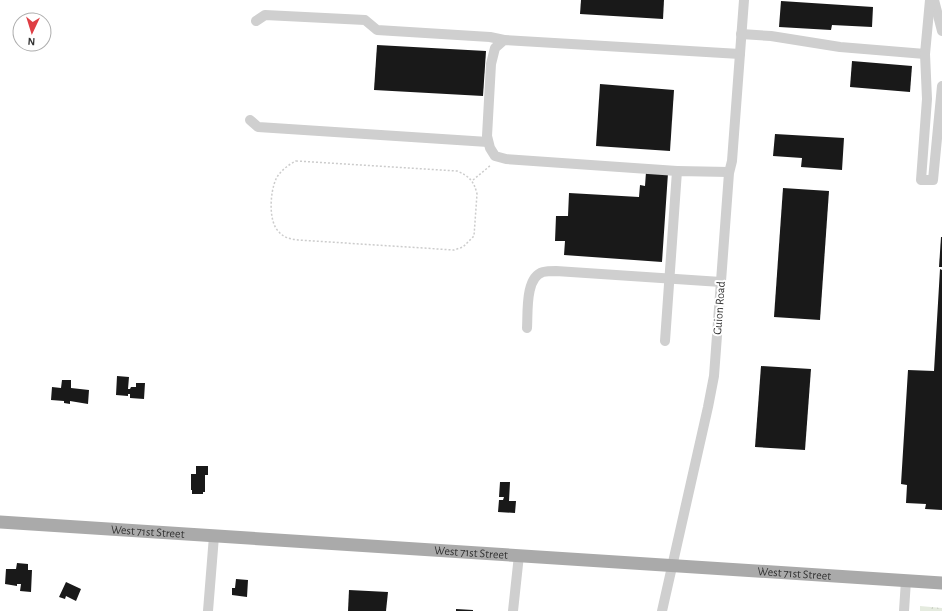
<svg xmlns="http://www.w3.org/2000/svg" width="942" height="611" font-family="'Alegreya Sans',sans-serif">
  <defs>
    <pattern id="forest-crowns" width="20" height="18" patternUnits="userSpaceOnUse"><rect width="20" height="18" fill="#e5ebdf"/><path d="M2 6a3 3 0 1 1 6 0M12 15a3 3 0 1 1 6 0" fill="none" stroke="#c5cac0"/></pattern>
  </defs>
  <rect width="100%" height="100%" fill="#fff"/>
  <polygon fill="url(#forest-crowns)" points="920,606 942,608 942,611 920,611"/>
  <g fill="#191919">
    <polygon points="581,0 664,0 663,19 580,14"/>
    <polygon points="781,1 873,7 872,27 832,25 831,30 779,27"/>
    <polygon points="377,45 486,51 483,96 374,90"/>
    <polygon points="852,61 912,66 910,92 850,87"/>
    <polygon points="600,84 674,90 670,151 596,146"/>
    <polygon points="775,134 844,138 842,170 801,167 802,158 773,156"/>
    <polygon points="646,172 668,173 662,262 564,255 565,241 555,241 556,216 568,216 569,193 639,197 640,185 645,186"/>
    <polygon points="783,188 829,191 820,320 774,317"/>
    <polygon points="941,237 942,237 942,267 939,267"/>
    <polygon points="940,269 942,270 942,510 925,509 926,504 906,503 907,485 901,484 908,370 934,371"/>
    <polygon points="761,366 811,369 805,450 755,447"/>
    <polygon points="117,376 129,377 128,389 130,389 131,387 136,387 136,383 145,383 144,399 130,398 130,394 128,394 128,396 116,395"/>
    <polygon points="62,380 71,380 71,388 89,390 88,404 70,401 70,404 64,403 64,401 51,400 52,387 61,388"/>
    <polygon points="196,466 208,466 208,475 205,475 205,492 203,492 203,494 192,494 192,490 191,490 191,474 196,474"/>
    <polygon points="500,482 510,482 509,501 516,501 515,513 498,512 499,500 503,500 504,497 499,497"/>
    <polygon points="17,563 28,564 28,570 32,570 31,592 20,591 21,584 17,584 17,586 5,584 6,569 16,569"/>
    <polygon points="236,579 248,580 247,597 232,595 232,588 235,588"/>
    <polygon points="66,582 81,589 76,601 66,596 65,599 59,597"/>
    <polygon points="349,590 388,592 386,611 348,611"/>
    <polygon points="456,609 473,610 473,611 456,611"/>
  </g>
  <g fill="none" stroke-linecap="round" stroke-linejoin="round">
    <g stroke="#ccc" stroke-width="1.5" stroke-dasharray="2 2" stroke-linecap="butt">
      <path d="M 296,161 L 457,171 C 469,176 474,181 477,194 L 474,236 L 463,247 L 454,250 L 298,240 C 291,239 284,238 279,232 C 268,222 270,192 276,179 C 280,171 288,165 296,161 Z"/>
      <polyline points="473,180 491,165"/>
    </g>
    <g stroke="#cfcfcf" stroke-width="10">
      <polyline points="934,0 942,31"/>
      <polyline points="256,21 265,15 365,20 377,30 490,37 504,40"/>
      <polyline points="741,34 771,36 840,47 925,54 930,0"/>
      <polyline points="925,54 927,99 921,180 933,180 942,86"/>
      <polyline points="250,120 258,127 488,142"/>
      <polyline points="677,171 506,159 495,156 490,148 487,136 491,64 495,48 504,40 740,54"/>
      <path d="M 527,328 C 528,313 525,277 543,272 C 547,271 552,271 556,271 L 721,282"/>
      <polyline points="665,341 677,171 729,172"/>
      <polyline points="208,611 214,536"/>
      <polyline points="513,611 519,555"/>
      <polyline points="662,611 708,407 714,376 729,173 732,161 744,0"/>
      <polyline points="904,611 906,580"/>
    </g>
    <path stroke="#aaa" stroke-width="13" id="s1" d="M 0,522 L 942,583"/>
  </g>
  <g text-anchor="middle" stroke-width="4" stroke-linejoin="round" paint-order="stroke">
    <g font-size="12" fill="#323232" stroke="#fff">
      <text transform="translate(719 308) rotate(-86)" y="4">Guion Road</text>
      <text dy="4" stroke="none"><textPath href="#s1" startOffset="148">West 71st Street</textPath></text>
      <text dy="4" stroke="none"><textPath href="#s1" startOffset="472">West 71st Street</textPath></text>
      <text dy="4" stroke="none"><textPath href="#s1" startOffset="796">West 71st Street</textPath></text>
    </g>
  </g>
  <g transform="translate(32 32) rotate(184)"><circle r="19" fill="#ffffff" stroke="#adadad"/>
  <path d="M0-3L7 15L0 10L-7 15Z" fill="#df3e44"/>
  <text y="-6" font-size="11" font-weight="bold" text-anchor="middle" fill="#323232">N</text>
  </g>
</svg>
